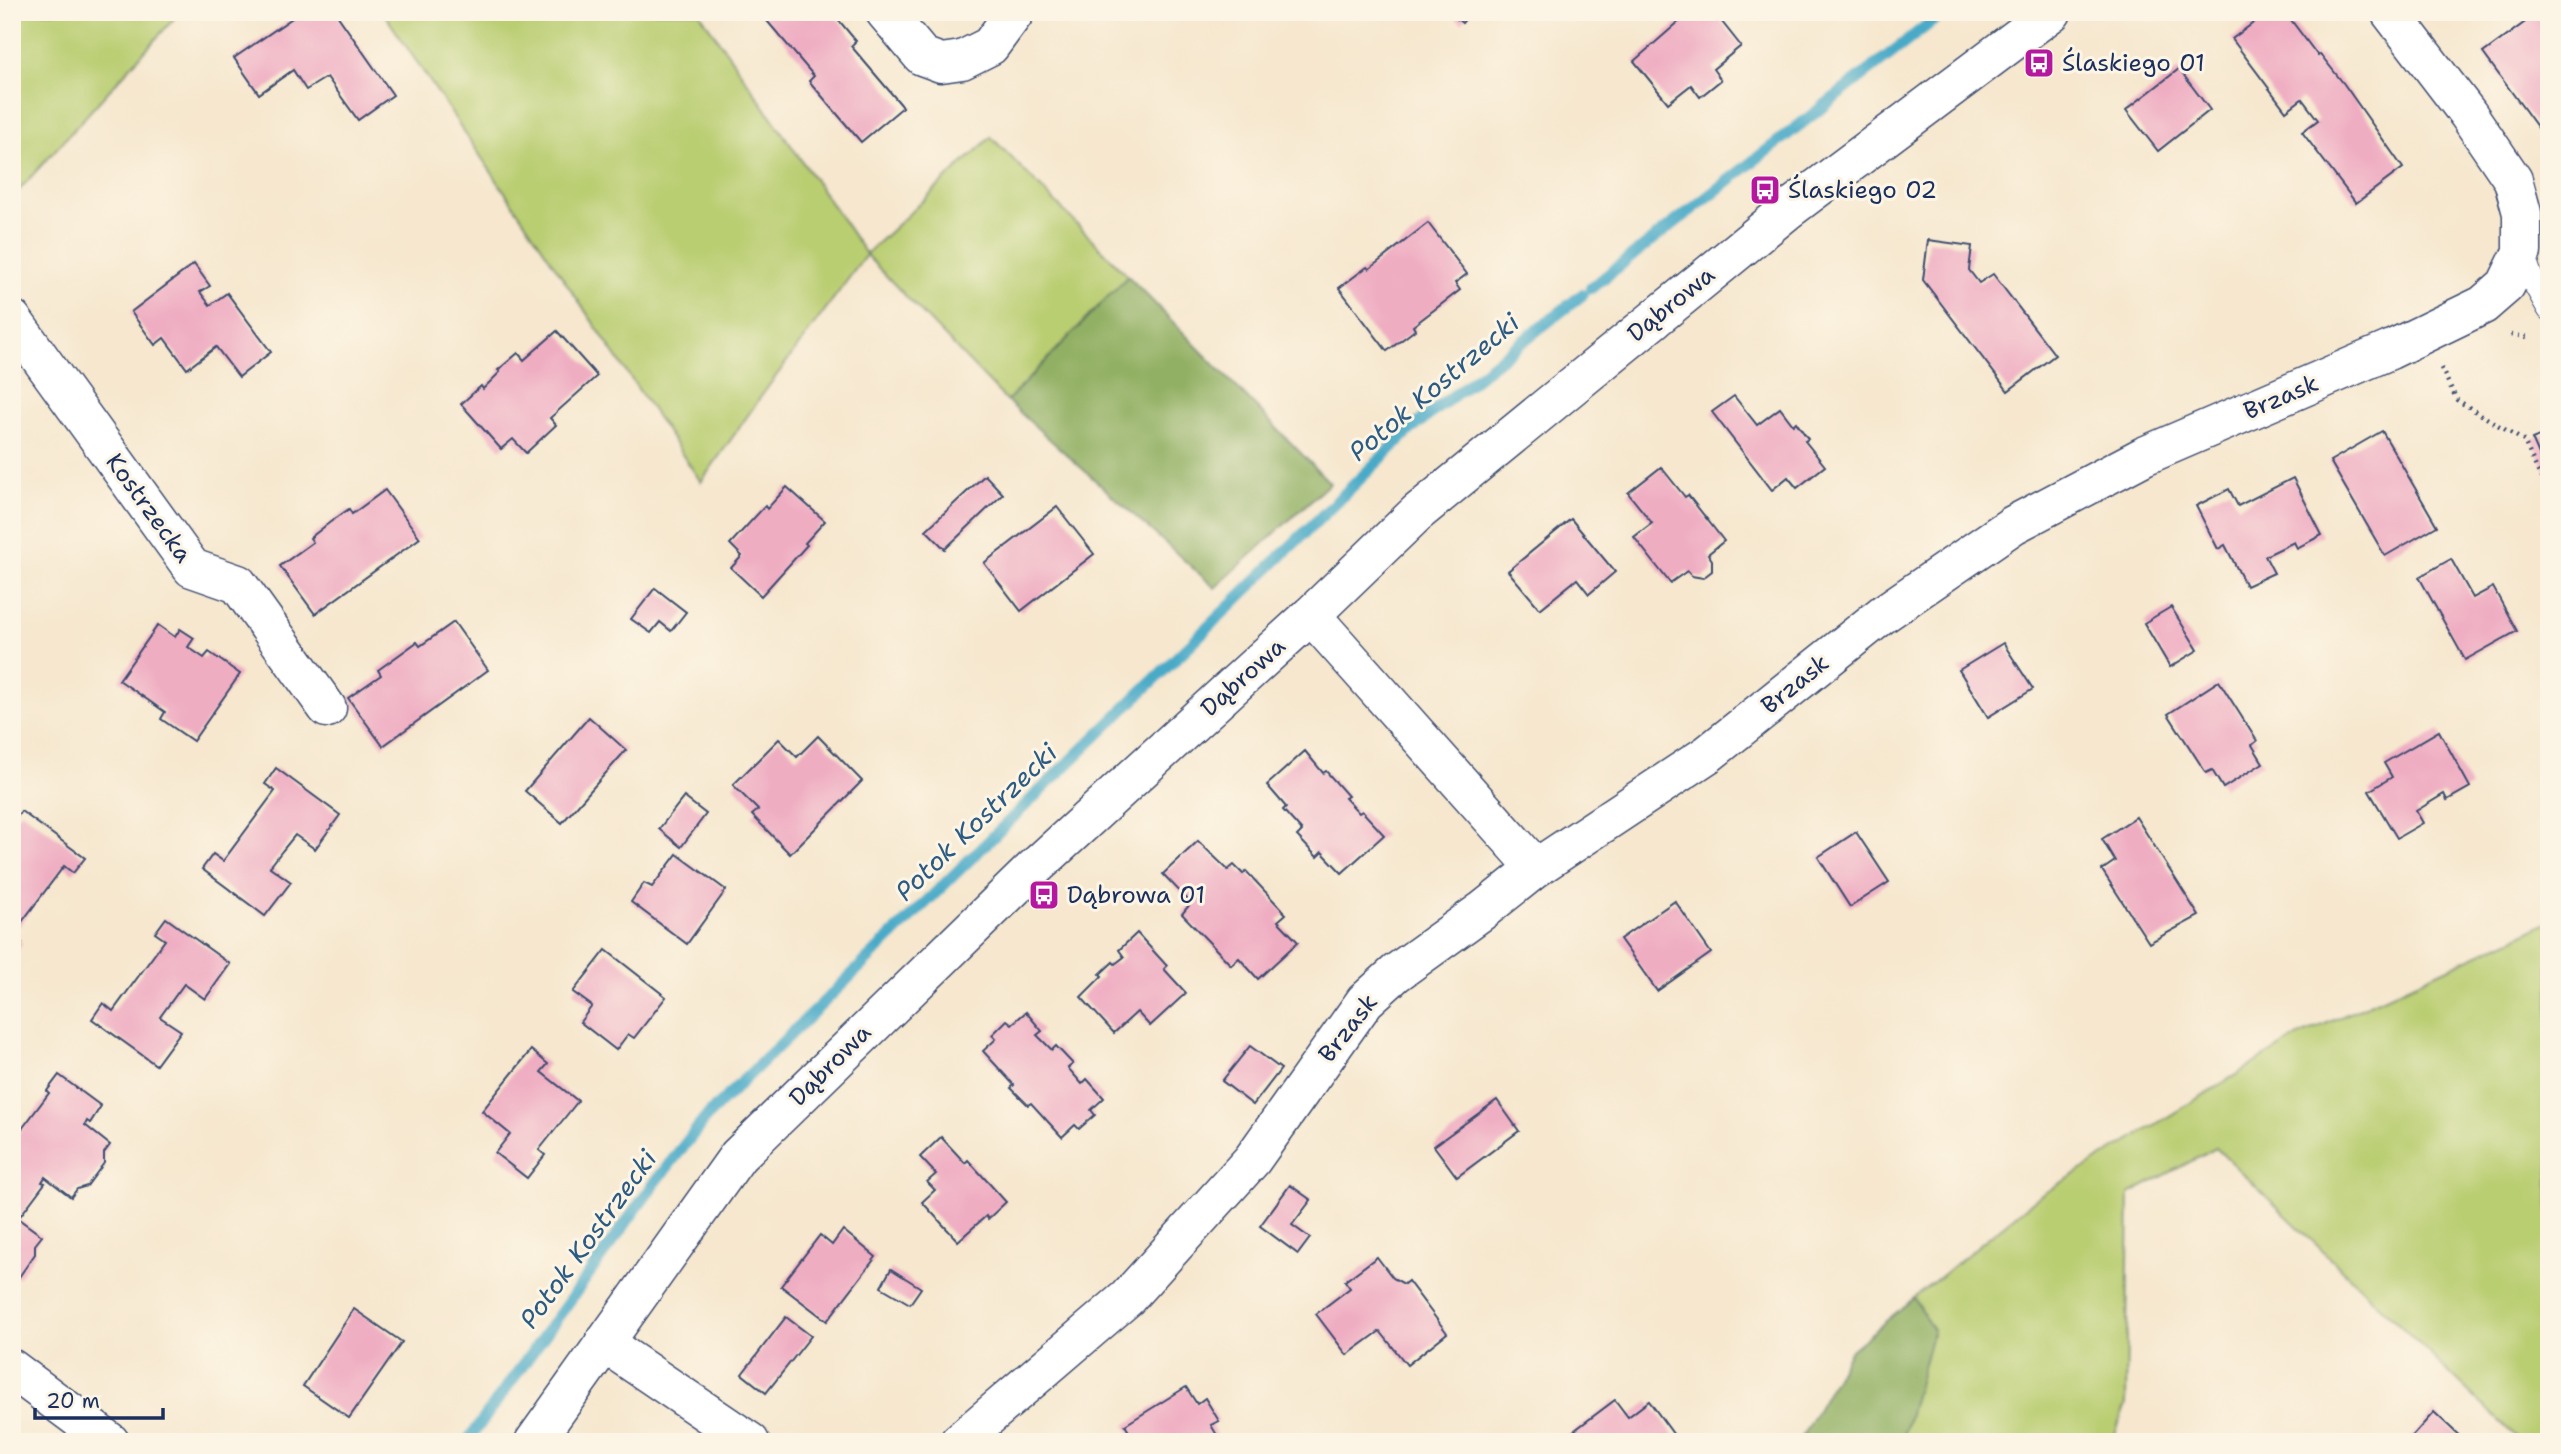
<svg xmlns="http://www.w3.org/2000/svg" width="2561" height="1454" font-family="'Shantell Sans',sans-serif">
  <rect width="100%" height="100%" fill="#fcf5e5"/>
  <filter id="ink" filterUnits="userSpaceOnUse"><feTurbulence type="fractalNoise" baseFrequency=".0143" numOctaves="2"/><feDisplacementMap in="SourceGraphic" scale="14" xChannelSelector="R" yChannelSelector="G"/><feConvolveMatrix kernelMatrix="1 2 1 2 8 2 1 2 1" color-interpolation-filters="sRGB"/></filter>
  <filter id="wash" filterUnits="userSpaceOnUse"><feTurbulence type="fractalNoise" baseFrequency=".00686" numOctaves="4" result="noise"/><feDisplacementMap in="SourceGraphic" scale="28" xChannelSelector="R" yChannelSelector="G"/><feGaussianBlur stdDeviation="1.57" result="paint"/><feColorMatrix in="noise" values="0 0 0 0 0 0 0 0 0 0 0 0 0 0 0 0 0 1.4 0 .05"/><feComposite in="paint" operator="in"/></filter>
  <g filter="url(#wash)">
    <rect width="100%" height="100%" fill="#f6e7ce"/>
    <g fill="#b9cd71" stroke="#6a7e68" stroke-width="2">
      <polygon points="12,12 180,12 12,198"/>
      <polygon points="383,12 699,12 866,254 991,137 1128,276 1007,401 866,255 765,391 701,482"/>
      <polygon points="2549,922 2549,1442 2521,1442 2216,1148 2129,1194 2126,1404 2112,1442 1902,1442 1933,1331 1914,1298 2038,1197 2299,1036"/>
    </g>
    <g fill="#92b063" stroke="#567060" stroke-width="2">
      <polygon points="1128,276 1330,483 1215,588 1007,401"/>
      <polygon points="1914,1298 1933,1331 1902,1442 1799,1442 1851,1350"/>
    </g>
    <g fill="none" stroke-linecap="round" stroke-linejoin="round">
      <g stroke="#49aac8" stroke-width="12">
        <polyline points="1591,288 1944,12"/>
        <polyline points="467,1442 657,1180 708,1115 1411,429 1582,295"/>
      </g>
    </g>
    <g id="blocks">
      <g fill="#efadc2">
        <polygon points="301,12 335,12 393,95 358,120 327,77 306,90 293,70 259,94 234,58"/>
        <polygon points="765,12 832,12 856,41 851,46 903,107 861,142 809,81 814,76 762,15"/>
        <polygon points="1449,12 1471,12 1462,23"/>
        <polygon points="1690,12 1714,12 1741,46 1713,69 1721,80 1700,97 1691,85 1668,103 1634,61"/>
        <polygon points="2268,12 2285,12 2318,56 2320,54 2344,84 2403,168 2356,203 2302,132 2318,120 2302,99 2286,111 2232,39"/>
        <polygon points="2539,12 2549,12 2549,143 2483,53"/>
        <polygon points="2179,69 2210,110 2158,151 2126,110"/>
        <polygon points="1428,223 1467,274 1455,283 1460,290 1413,326 1415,330 1387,351 1339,288 1367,267 1369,269"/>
        <polygon points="1928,240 1972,246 1969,270 1979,283 1993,274 2055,355 2008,391 1923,280"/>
        <polygon points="194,264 210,286 200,292 210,305 227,293 271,352 239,377 216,347 187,369 164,338 155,345 131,312"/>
        <polygon points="557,331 597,376 550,418 556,425 526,453 513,439 501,449 461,404 481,386 483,389 500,372 498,370 518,353 524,360"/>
        <polygon points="1734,396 1757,425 1780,408 1793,425 1796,422 1808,439 1805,441 1825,466 1797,488 1788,477 1772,490 1712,412"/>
        <polygon points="2382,431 2437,526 2385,556 2330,461"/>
        <polygon points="2549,432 2549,478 2532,439"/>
        <polygon points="1661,467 1685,497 1688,495 1724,541 1708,554 1712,560 1712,571 1703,578 1692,576 1687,571 1670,583 1634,537 1652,523 1628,493"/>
        <polygon points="985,475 1003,494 945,549 926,530"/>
        <polygon points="2293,478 2322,535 2297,548 2294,542 2265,556 2274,573 2246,586 2225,545 2218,549 2196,506 2229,489 2238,506"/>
        <polygon points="787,487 825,521 805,543 807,545 761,596 731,568 742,556 730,544 765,506 767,509"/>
        <polygon points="385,490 420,538 315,614 280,566 313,542 310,538 329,523 349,509 352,514"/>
        <polygon points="1057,507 1094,554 1021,611 984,563"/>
        <polygon points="1571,519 1615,572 1589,594 1577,579 1540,609 1508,571"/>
        <polygon points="2451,559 2473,598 2493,587 2517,631 2465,660 2419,577"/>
        <polygon points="655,588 686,612 671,631 660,622 651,633 631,619"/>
        <polygon points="2171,607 2198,650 2170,667 2144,623"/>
        <polygon points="454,622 488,670 383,746 348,698 381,675 378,670 417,642 420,646"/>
        <polygon points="158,625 175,637 180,629 194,638 188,647 204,658 209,652 240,674 193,741 161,719 165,712 119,680"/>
        <polygon points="2003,643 2033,689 1988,717 1959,670"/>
        <polygon points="2219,681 2257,741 2252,745 2263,763 2223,788 2212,770 2206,773 2168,714"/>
        <polygon points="589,717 626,750 562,823 525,791"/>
        <polygon points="2439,731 2470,787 2447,800 2444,794 2416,811 2423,823 2397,838 2369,791 2392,777 2384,763"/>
        <polygon points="818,736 862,781 790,854 752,815 758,810 733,785 779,739 797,757"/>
        <polygon points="1305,751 1323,773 1326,771 1348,796 1345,798 1359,813 1362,811 1384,835 1342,873 1322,852 1317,857 1297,836 1302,831 1283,810 1286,807 1267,785"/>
        <polygon points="276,768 340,815 315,849 295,835 282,851 270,867 291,882 265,916 202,869 213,854 223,861 275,791 265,784"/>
        <polygon points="684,797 706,814 681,847 659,829"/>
        <polygon points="21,811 85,858 73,873 64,866 12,935 12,865 16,860 12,857 12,822"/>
        <polygon points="2136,817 2199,916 2149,943 2102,870 2115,861 2102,839"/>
        <polygon points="1856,832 1889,882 1850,907 1818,857"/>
        <polygon points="1198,841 1228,870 1234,865 1243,874 1246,871 1286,914 1278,921 1298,942 1258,979 1239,958 1231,965 1182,914 1191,903 1163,874"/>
        <polygon points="677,854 726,890 687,944 631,902 644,883 652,887"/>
        <polygon points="1675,901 1711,953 1657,991 1620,939"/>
        <polygon points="166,918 230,964 205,999 184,984 160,1017 181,1031 156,1065 92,1019 103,1003 113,1011 165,940 155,933"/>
        <polygon points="1137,933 1167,966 1164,969 1186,993 1150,1026 1137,1012 1114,1033 1081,997 1102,976 1100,974 1113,962 1115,964 1124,957 1119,950"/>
        <polygon points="12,936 22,943 12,956"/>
        <polygon points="606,950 666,997 634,1038 628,1034 616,1050 580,1022 592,1006 573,992"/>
        <polygon points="1026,1012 1042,1031 1037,1035 1052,1050 1056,1046 1073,1064 1068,1068 1082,1084 1087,1079 1104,1098 1091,1110 1095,1115 1079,1129 1075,1125 1062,1137 1031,1103 1028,1105 1011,1088 1014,1085 983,1051 996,1039 992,1035 1007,1020 1012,1024"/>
        <polygon points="1250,1046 1281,1069 1253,1105 1222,1081"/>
        <polygon points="531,1050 548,1064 541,1072 578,1101 539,1150 545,1155 527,1178 495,1153 510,1134 482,1111"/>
        <polygon points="59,1075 101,1106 90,1123 87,1121 85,1125 110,1145 104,1153 104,1163 87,1186 77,1189 71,1197 45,1177 42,1182 45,1183 21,1215 19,1213 16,1217 42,1236 35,1245 35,1254 19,1277 12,1279 12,1142 49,1093 47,1091"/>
        <polygon points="1497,1100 1519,1131 1457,1177 1434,1146"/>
        <polygon points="941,1137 965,1163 968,1160 1006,1202 988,1219 986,1216 958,1241 922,1202 935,1190 927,1182 936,1174 920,1157"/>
        <polygon points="1290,1185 1311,1200 1292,1225 1310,1238 1298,1254 1260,1226"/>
        <polygon points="843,1230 876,1257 827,1321 781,1286 820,1235 832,1245"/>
        <polygon points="1377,1257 1393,1278 1404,1284 1408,1281 1447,1333 1407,1365 1380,1331 1347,1355 1316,1314 1350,1288 1345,1281"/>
        <polygon points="891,1269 921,1288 910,1304 881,1287"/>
        <polygon points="354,1309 402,1342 349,1418 303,1386"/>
        <polygon points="786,1317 811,1336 766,1393 742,1374"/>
        <polygon points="1186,1387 1197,1404 1205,1398 1219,1421 1211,1425 1221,1442 1135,1442 1125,1425"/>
        <polygon points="1615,1400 1628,1417 1649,1401 1679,1442 1559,1442"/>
        <polygon points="2434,1412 2466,1442 2407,1442"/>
      </g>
    </g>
  </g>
  <g filter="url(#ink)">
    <use href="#blocks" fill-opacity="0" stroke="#3c4b6f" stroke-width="2"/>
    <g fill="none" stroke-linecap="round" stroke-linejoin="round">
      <g stroke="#3c4b6f" stroke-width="25">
        <polyline id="lane" points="2522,252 2531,277 2549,309"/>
      </g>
      <g stroke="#3c4b6f" stroke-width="41">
        <g id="street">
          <polyline points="885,12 922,56 941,63 962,60 990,46 1015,12"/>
          <polyline points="12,319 192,568 238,584 327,708"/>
          <polyline points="1311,615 1536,868"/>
          <polyline points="604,1343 750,1442"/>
          <polyline points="12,1369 110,1442"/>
          <polyline points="534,1442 738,1156 1032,870 1311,615 1417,513 1788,210 2052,12"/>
          <polyline points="959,1442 1127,1298 1252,1160 1365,1001 1396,973 1482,911 1536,868 1708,754 1882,615 2013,525 2144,456 2390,350 2483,305 2506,285 2522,252 2522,213 2513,180 2468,114 2390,12"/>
        </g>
      </g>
      <g stroke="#3c4b6f" stroke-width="4.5" stroke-dasharray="2 5" stroke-linecap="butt">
        <polyline points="2511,335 2530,337"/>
        <polyline points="2441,368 2457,400 2524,441 2541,478"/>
      </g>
      <use href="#lane" stroke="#fff" stroke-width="23"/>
      <use href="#street" stroke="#fff" stroke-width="38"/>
    </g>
  </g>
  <defs>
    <g id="bus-square" transform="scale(1.575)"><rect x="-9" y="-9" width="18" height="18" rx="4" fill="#b5179e" stroke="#fcf5e5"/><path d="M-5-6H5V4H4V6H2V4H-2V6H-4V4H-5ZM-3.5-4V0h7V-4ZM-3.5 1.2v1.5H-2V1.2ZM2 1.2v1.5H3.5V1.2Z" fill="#fff"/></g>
  </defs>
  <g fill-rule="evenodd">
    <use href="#bus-square" x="2039" y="63"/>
    <use href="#bus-square" x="1765" y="190"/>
    <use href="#bus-square" x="1044" y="895"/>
  </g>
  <g text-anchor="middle" stroke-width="6" stroke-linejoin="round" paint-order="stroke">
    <g font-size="24" fill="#1b2f5e" stroke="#fcf5e5" text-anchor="start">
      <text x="2062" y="71">Ślaskiego 01</text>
      <text x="1788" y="198">Ślaskiego 02</text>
      <text x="1067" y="903">Dąbrowa 01</text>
    </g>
    <g font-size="24" fill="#1b2f5e" stroke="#fcf5e5">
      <text transform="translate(1671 304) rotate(-39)" y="8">Dąbrowa</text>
      <text transform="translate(2281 397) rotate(-23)" y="8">Brzask</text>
      <text transform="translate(149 508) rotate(54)" y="8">Kostrzecka</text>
      <text transform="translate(1243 677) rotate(-42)" y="8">Dąbrowa</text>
      <text transform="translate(1795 684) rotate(-39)" y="8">Brzask</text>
      <text transform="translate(1348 1028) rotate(-52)" y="8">Brzask</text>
      <text transform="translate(830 1065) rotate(-45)" y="8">Dąbrowa</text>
    </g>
    <g font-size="26" font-style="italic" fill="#2b5a83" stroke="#fcf5e5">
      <text transform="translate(1434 387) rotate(-40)" y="9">Potok Kostrzecki</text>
      <text transform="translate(976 822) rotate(-44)" y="9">Potok Kostrzecki</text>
      <text transform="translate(588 1239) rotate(-54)" y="9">Potok Kostrzecki</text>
    </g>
  </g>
  <rect width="2561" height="1454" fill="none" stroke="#fcf5e5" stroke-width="42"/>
  <path d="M35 1408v10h128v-10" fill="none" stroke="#1b2f5e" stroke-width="3.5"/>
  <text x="46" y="1408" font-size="21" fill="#1b2f5e" stroke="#fcf5e5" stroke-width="5" paint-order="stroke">20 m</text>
</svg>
